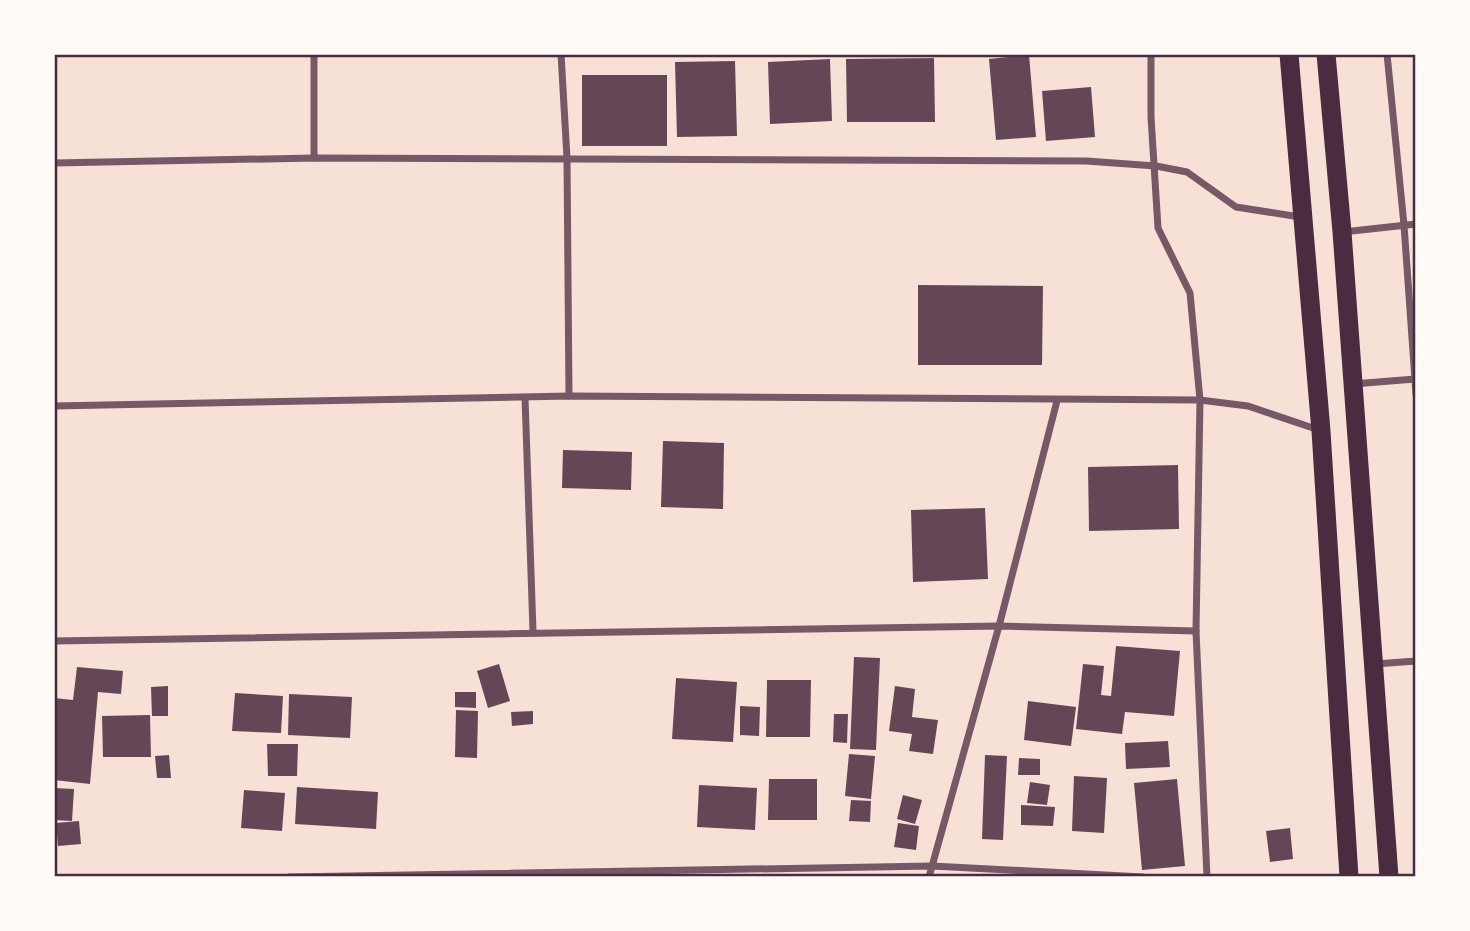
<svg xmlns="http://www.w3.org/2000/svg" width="1470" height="931" font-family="Mulish,sans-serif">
  <rect width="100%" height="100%" fill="#f7e1d7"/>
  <g fill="#644757">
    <polygon points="1029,55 1036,137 996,140 989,59"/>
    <polygon points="934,58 935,122 847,122 846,59"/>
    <polygon points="830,59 832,121 770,124 768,62"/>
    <polygon points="735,61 737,136 677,137 675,62"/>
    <rect x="582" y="75" width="85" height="71"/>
    <polygon points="1091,87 1095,137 1046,141 1042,91"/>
    <polygon points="918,285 1043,286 1042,365 918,365"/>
    <polygon points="663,441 724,443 723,509 661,507"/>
    <polygon points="563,450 632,452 631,490 562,488"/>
    <polygon points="1178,465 1179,529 1089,531 1088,467"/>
    <polygon points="985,508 988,579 913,582 911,510"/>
    <polygon points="1116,646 1180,651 1174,716 1125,712 1122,734 1076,729 1083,664 1104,666 1101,695 1111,696"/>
    <polygon points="854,657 880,658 876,750 850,749"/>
    <polygon points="499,664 510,701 488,708 477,671"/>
    <polygon points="77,667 123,671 121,694 98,692 90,784 54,780 54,698 73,700"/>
    <polygon points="676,678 737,682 733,742 672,739"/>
    <polygon points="767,680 811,680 810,737 766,737"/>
    <polygon points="168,686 168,716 152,716 151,687"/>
    <polygon points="895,686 915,689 912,717 938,720 933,754 909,751 912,734 889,731"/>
    <polygon points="455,692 476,692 476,708 455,707"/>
    <polygon points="235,693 283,696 281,733 232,731"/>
    <polygon points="289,694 352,697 350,738 288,735"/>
    <polygon points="1028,701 1076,707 1071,746 1024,740"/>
    <polygon points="740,706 760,707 759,736 740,735"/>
    <polygon points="456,710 478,711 477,758 455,757"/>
    <polygon points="533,711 533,724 512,726 511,712"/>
    <polygon points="834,714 848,714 847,743 833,742"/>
    <polygon points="150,715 151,757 103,757 102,716"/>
    <polygon points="1168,741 1170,767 1126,769 1125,743"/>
    <polygon points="267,744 298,744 297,776 268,776"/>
    <polygon points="849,754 875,756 871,799 845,796"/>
    <polygon points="169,755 171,778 157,778 155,756"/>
    <polygon points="985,755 1007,756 1003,840 982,839"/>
    <polygon points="1019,758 1040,759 1040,775 1018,775"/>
    <polygon points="1074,776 1107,778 1104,833 1072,831"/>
    <polygon points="769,779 817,779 817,820 768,820"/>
    <polygon points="1177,779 1185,866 1142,870 1134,783"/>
    <polygon points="1030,782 1050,785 1047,805 1027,803"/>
    <polygon points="699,785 757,788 755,830 697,827"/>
    <polygon points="297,787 378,792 376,829 295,824"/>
    <polygon points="54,788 74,789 72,821 54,820"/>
    <polygon points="244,790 285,793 282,831 241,828"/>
    <polygon points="903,795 922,800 915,824 897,819"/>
    <polygon points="851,800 871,801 870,822 849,821"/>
    <polygon points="1021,805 1055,807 1053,826 1021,825"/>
    <polygon points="79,821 81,844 58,846 56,823"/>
    <polygon points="898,823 919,826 916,850 894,847"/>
    <polygon points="1290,828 1293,859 1270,862 1266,831"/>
  </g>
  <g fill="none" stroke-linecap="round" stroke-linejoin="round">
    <g stroke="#755966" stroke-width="7">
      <polyline points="561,54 567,158 569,396"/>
      <polyline points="1151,54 1151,117 1158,228 1190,293 1200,400 1196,631 1207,877"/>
      <polyline points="1387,54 1404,225 1416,394"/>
      <polyline points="314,158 314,54"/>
      <polyline points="54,163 314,158 1086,161 1156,166 1187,172 1236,207 1300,217"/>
      <polyline points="1343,232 1416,224"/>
      <polyline points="1353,384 1415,379"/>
      <polyline points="525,398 533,631"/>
      <polyline points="54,406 569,396 1200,400 1248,406 1319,430"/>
      <polyline points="54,641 999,626 1196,631"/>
      <polyline points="1375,664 1416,661"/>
      <polyline points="289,877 932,866 1143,877"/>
      <polyline points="929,877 999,626 1057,401"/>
    </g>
    <g stroke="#4a2c40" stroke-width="19">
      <polyline points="1289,54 1321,431 1349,877"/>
      <polyline points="1326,54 1342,232 1389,877"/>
    </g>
  </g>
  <rect width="1470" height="931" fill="none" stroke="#fffaf5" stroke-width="112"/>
  <rect x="56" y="56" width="1358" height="819" fill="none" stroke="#4a2c40" stroke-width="2.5"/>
</svg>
